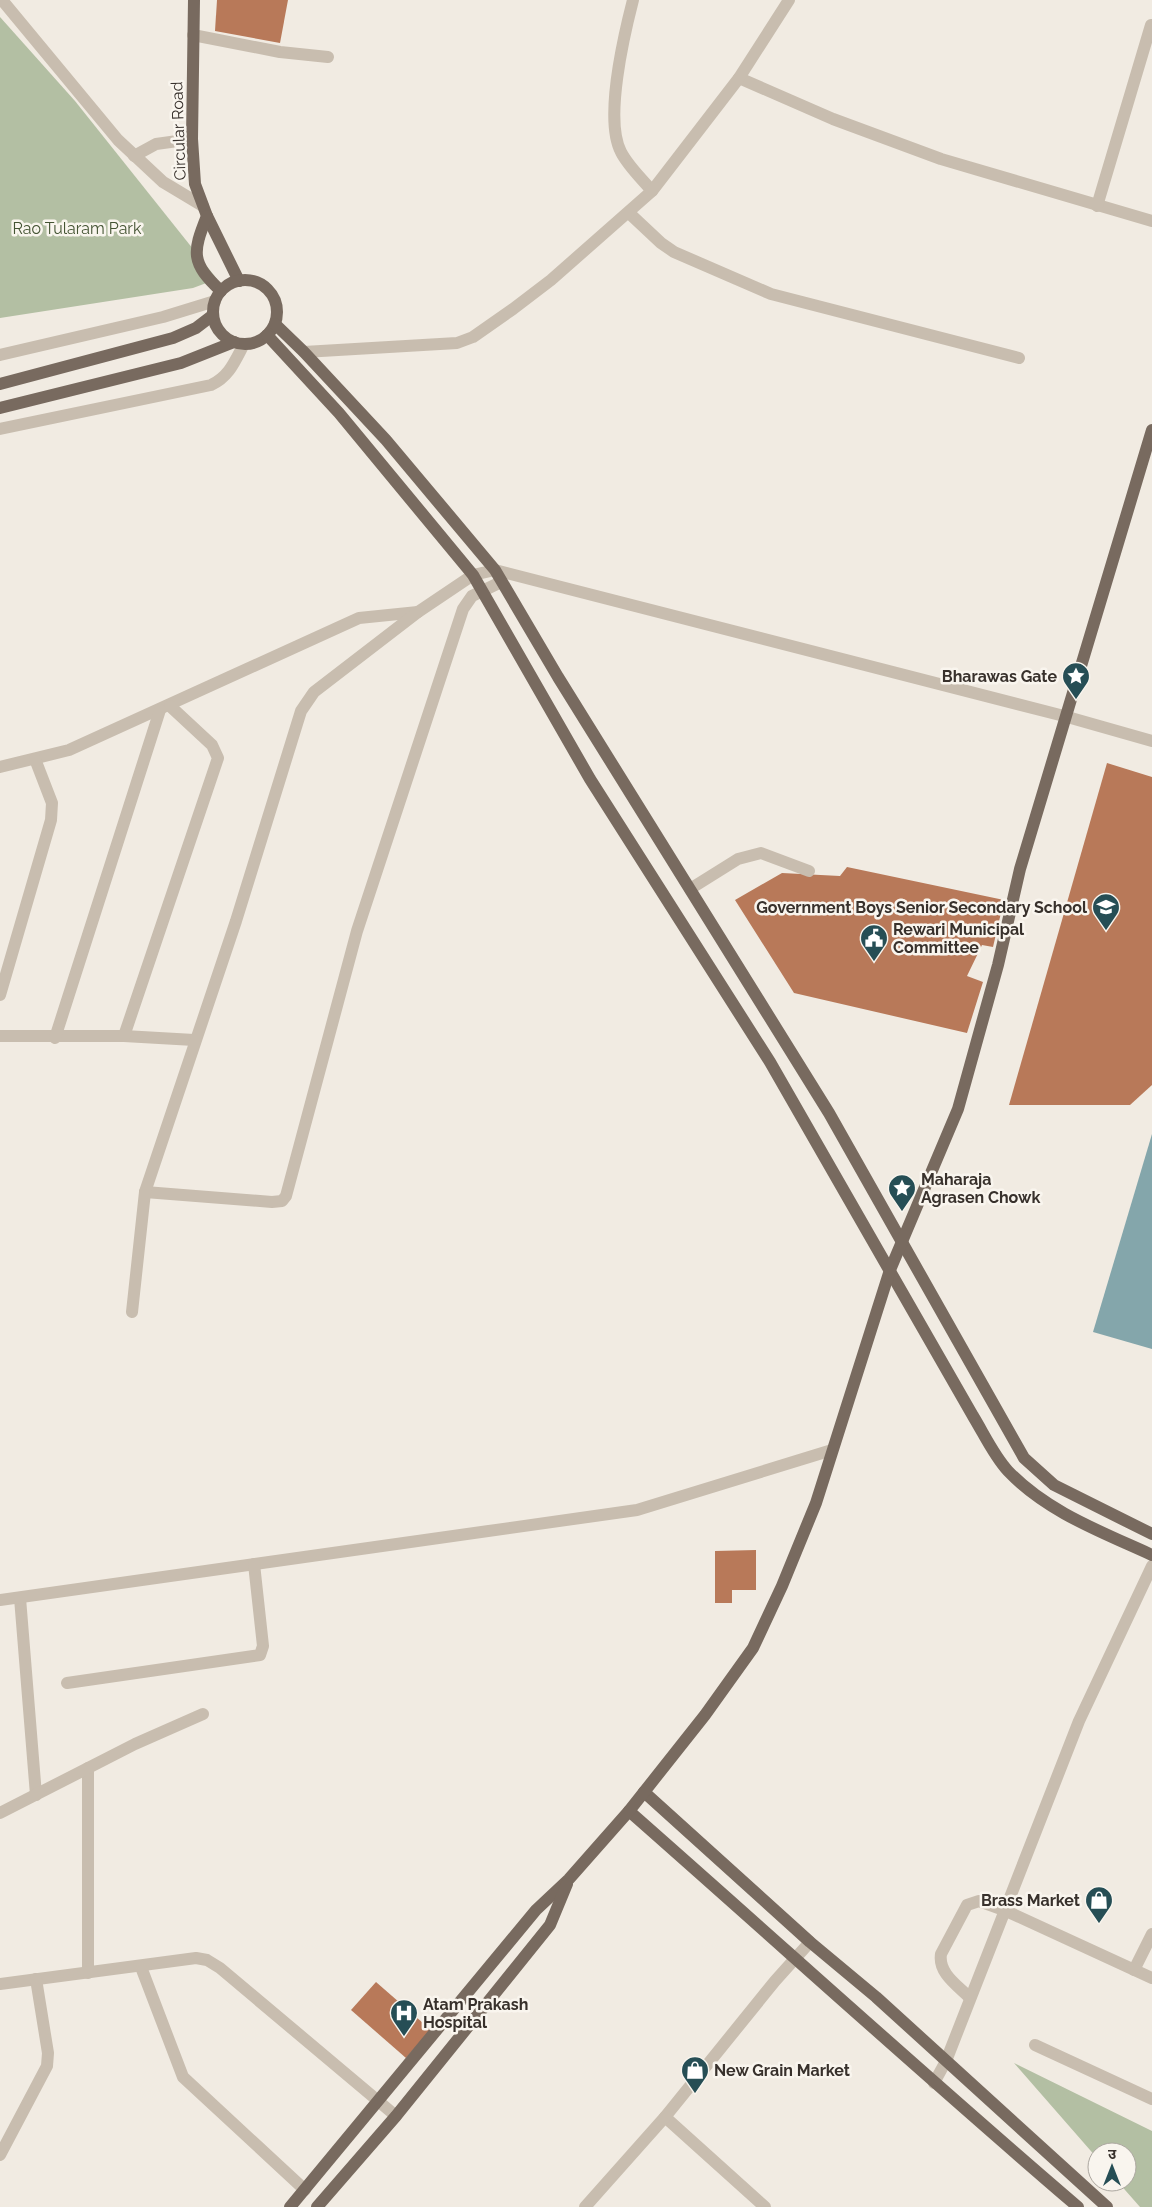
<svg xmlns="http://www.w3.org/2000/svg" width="1152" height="2207" font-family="Raleway,'Noto Sans Devanagari',sans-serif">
  <rect width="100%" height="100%" fill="#f1ebe2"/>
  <g fill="#b3bfa3">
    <polygon points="0,17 75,101 217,279 193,288 0,318"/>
    <polygon points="1014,2063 1152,2131 1152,2207 1140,2207 1118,2182 1127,2182 1127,2152 1097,2152 1097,2158"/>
  </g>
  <polygon fill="#84a6ab" points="1152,1134 1152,1349 1093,1332"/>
  <g fill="#b87959">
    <polygon points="217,0 288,0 280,43 215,31"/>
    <polygon points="1107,763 1152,777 1152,1085 1130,1105 1009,1105"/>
    <polygon points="847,867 1004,900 993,947 982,945 967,976 983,982 967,1033 794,993 735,900 782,873 840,876"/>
    <polygon points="756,1550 756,1590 732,1590 732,1603 715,1603 715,1551"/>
    <polygon points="376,1982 431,2030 406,2058 351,2010"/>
  </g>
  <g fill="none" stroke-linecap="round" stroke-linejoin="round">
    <g stroke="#c8bdaf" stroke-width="12">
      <polyline points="2,0 118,140 163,182 203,206"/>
      <path d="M 633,0 C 624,35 604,120 621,152 C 628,166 642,179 652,191"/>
      <polyline points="193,35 280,52 328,57"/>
      <polyline points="739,78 833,119 941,159 1152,221"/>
      <polyline points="134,156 156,144 192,139"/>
      <polyline points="1097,206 1151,25"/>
      <polyline points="629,213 661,243 674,252 771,294 1019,358"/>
      <polyline points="304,352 457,343 473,337 513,309 551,280 652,191 739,78 789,0"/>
      <polyline points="0,355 163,317 215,301"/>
      <path d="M 0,429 L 211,385 C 229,377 235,361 244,344"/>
      <polyline points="0,767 69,750 359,618 418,612"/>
      <polyline points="690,889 738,859 761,853 809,871"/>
      <polyline points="0,995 51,820 52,803 35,759"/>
      <polyline points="0,1036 124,1036 194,1040"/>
      <polyline points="124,1036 218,758 212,745 170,706"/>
      <polyline points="55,1038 160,710"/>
      <polyline points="145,1192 272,1202 282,1201 286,1196 357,931 463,609 472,596 501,582"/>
      <polyline points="132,1312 145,1192 236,921 301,711 314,692 418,612 473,575 495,570 1064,716 1152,741"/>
      <polyline points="20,1598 36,1795"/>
      <polyline points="0,1600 637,1510 832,1450"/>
      <polyline points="67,1683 260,1655 263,1646 254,1564"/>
      <polyline points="88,1768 88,1973"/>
      <polyline points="0,1813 135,1744 203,1714"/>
      <polyline points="141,1967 183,2077 305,2190"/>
      <polyline points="1134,1970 1152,1934"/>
      <polyline points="0,1984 196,1958 207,1960 220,1968 396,2116"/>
      <path d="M 970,1998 C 957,1985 938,1973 941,1954 L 967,1905 L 979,1901 L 1004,1910 L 1152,1978"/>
      <polyline points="1035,2045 1152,2099"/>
      <polyline points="934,2083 946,2061 1079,1721 1152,1566"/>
      <polyline points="665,2117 765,2207"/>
      <polyline points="0,2155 47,2066 48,2053 36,1979"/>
      <polyline points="585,2207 665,2117 775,1981 810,1942"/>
    </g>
    <g stroke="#786a5f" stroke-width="12">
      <polyline points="194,0 192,139 195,184 207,216 239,281"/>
      <path d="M 207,216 C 192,253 191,263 221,291"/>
      <circle cx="245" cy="312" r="32"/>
      <polyline points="275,324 304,352 386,440 495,570 558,677 829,1113 1024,1458 1054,1485 1152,1534"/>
      <path d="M 267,335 L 339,413 L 473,575 L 590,779 L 770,1062 L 973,1416 C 984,1434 994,1456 1008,1471 C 1047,1512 1102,1532 1152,1555"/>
      <polyline points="0,384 173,338 196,328 213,315"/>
      <polyline points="0,408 181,363 234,342"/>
      <polyline points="644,1792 810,1942 876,1997 1107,2207"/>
      <path d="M 629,1811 C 779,1943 926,2077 1078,2207"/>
      <polyline points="290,2207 536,1910 569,1879 629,1811 705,1715 753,1648 782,1586 816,1503 890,1270 958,1109 998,965 1020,869 1152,430"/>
      <polyline points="317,2207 396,2116 550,1925 567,1884"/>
    </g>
  </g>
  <defs>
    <g id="sight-pin" transform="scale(1.4375)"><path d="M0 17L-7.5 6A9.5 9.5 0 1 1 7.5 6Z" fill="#264e55" stroke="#f9f5ee"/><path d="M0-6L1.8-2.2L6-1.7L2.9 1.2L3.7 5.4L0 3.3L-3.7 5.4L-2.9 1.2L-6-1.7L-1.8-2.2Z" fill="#fff"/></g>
    <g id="school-pin" transform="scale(1.4375)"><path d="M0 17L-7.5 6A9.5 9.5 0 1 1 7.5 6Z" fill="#264e55" stroke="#f9f5ee"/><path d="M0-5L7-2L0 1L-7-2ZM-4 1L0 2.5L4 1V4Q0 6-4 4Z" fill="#fff"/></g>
    <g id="civic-pin" transform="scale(1.4375)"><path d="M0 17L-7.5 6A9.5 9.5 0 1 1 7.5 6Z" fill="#264e55" stroke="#f9f5ee"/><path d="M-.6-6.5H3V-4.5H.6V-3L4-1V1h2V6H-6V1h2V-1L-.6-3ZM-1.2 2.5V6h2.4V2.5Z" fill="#fff"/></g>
    <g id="shop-pin" transform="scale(1.4375)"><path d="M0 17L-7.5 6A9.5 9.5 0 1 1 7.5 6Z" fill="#264e55" stroke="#f9f5ee"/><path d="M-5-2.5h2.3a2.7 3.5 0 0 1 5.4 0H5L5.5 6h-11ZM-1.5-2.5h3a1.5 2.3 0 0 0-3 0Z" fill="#fff"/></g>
    <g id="hospital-pin" transform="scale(1.4375)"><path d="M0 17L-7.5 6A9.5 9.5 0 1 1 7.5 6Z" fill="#264e55" stroke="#f9f5ee"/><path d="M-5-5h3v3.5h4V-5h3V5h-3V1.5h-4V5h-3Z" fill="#fff"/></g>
  </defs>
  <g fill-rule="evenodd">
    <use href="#sight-pin" x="1076" y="676"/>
    <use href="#school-pin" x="1106" y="907"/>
    <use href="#civic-pin" x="874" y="938"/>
    <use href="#sight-pin" x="902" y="1188"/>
    <use href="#shop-pin" x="1099" y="1900"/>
    <use href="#hospital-pin" x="404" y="2013"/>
    <use href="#shop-pin" x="695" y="2070"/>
  </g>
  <g text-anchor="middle" stroke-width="5" stroke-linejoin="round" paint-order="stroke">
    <g font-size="16" fill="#38312c" stroke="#f9f5ee">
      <text transform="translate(178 131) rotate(-92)" y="6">Circular Road</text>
    </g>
    <g font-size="16" fill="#445433" stroke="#f9f5ee">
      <text x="77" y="234">Rao Tularam Park</text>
    </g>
    <g font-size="16" font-weight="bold" fill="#38312c" stroke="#f9f5ee" text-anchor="start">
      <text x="1057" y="682" text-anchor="end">Bharawas Gate</text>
      <text x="1087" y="913" text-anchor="end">Government Boys Senior Secondary School</text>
      <text x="893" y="935">Rewari Municipal<tspan x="893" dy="18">Committee</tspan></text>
      <text x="921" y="1185">Maharaja<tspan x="921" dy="18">Agrasen Chowk</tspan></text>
      <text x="1080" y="1906" text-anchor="end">Brass Market</text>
      <text x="423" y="2010">Atam Prakash<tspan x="423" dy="18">Hospital</tspan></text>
      <text x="714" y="2076">New Grain Market</text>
    </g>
  </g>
  <g transform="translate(1112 2167)"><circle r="24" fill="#f9f5ee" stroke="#aca7a0"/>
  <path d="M0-4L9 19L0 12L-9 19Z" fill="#264e55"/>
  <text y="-8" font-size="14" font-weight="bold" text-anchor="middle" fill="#38312c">उ</text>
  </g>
</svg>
